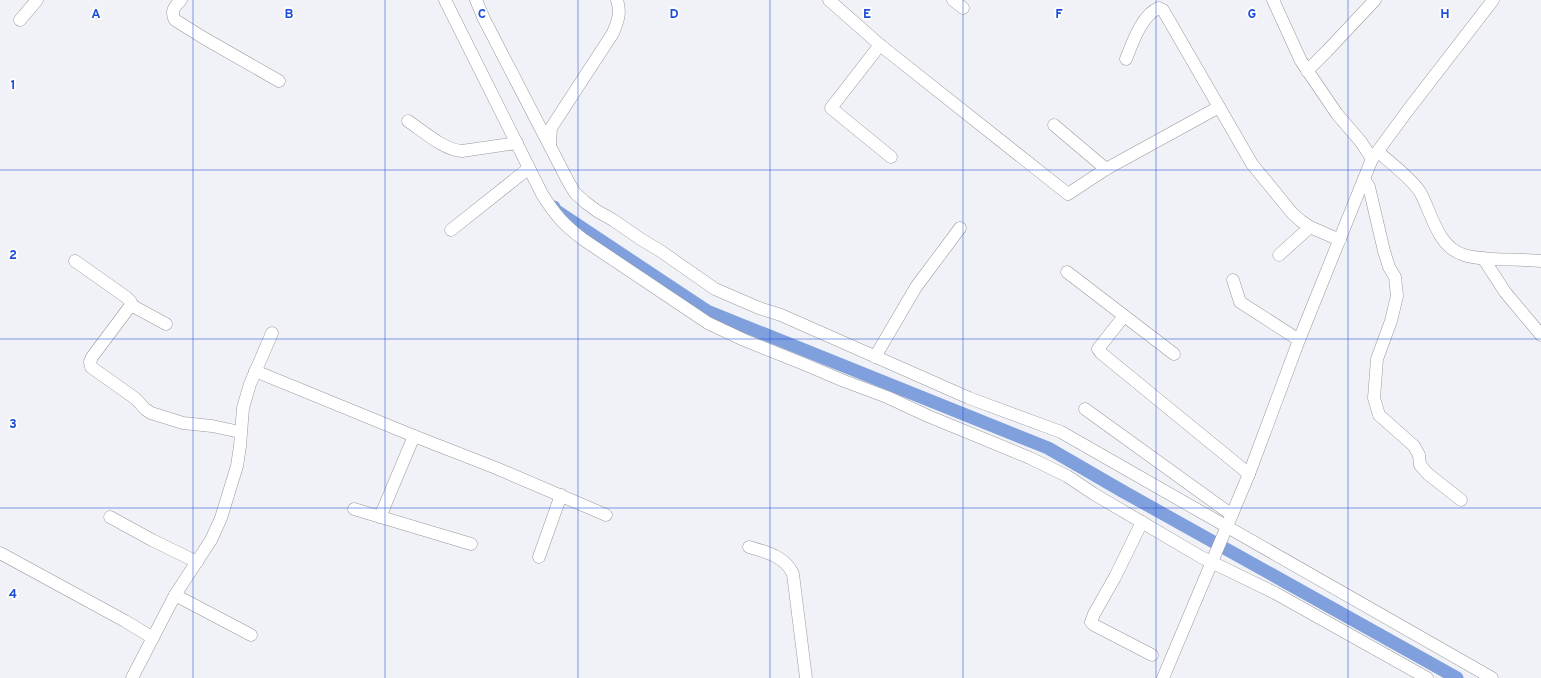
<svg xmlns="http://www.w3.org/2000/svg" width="1541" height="678" font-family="Overpass,sans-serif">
  <rect width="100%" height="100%" fill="#f0f2f7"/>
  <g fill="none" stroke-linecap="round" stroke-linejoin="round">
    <polyline stroke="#7f9fdd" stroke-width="13" points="554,207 555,210 707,311 1048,448 1124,492 1457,678"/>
    <g stroke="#97999d" stroke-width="13">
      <g id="minor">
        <path d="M 181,0 C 175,6 170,11 175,20 L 202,37 L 279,81"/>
        <path d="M 445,0 L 542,194 C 555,215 565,226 584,240 L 708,323 L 744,340 L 804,364 L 844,381 L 887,397 L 928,416 L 1030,458 L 1067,476 L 1094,494 L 1201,557 L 1275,593 L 1427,678"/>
        <polyline points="476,0 484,19 569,183 575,193 585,202 597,211 613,220 642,240 659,250 715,289 759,308 781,315 969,398 1061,432 1492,678"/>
        <polyline points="829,0 880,45 1068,194 1106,169 1219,107"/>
        <polyline points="953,0 963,8"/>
        <polyline points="1273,0 1301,61 1337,114 1361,142 1372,159"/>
        <polyline points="20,20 37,0"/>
        <polyline points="880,45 831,108 891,157"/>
        <path d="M 1126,59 C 1132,44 1142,14 1159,8 L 1163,10 L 1252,164 L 1292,213 L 1301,221 L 1310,227 L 1340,240"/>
        <polyline points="1307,71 1327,51 1375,0"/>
        <path d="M 408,121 C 423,131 444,150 462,151 L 517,143"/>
        <polyline points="1054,125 1106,169"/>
        <path d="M 550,144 L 551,128 L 613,33 C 618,21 621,13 617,0"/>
        <path d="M 1378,152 C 1391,163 1411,178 1420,192 C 1432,213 1437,247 1464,255 C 1488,262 1517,258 1541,261"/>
        <polyline points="1364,179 1369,187 1384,251 1389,267 1395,277 1397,296 1391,321 1377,359 1374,398 1379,415 1414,446 1419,455 1420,465 1428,474 1461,500"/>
        <polyline points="451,230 529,168"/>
        <polyline points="1279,255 1310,227"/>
        <polyline points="1483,258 1505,292 1541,335"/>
        <polyline points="75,261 126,297 131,302 131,305 92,357 90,362 91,367 136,399 145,409 151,413 183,423 212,426 240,432"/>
        <polyline points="1067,272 1174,354"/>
        <polyline points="1233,280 1240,302 1299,340"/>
        <polyline points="131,305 166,324"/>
        <polyline points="1124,316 1098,349 1101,353 1249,474"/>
        <polyline points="875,357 916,287 960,228"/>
        <polyline points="255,371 414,436 496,468 606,515"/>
        <polyline points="1085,409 1232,515"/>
        <polyline points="354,509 471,544"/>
        <polyline points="110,517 152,540 197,562"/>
        <polyline points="380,517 414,436"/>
        <polyline points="1142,522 1115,577 1094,614 1091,622 1094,625 1152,655"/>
        <path d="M 749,547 C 766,552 785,556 793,574 L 806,678"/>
        <polyline points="0,553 125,621 153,638"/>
        <polyline points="539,557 561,495"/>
        <polyline points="175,595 251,635"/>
        <polyline points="132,678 175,595 211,540 221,518 237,466 240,446 243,408 250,384 272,333"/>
        <polyline points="1163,678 1249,474 1299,340 1372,159 1408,110 1493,0"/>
      </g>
    </g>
    <use href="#minor" stroke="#fff" stroke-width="12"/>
  </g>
  <path fill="none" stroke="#1d4ed8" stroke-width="1" stroke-opacity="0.55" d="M 193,0 L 193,678M 385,0 L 385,678M 578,0 L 578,678M 770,0 L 770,678M 963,0 L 963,678M 1156,0 L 1156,678M 1348,0 L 1348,678M 0,170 L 1541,170M 0,339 L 1541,339M 0,508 L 1541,508"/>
  <g font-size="13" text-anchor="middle" font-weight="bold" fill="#1d4ed8" stroke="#fff" stroke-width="3.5" stroke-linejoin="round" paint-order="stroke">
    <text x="96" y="18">A</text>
    <text x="289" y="18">B</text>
    <text x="482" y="18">C</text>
    <text x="674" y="18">D</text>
    <text x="867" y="18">E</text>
    <text x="1059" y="18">F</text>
    <text x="1252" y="18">G</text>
    <text x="1445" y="18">H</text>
    <text x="13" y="89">1</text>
    <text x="13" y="259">2</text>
    <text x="13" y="428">3</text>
    <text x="13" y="598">4</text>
  </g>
</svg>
